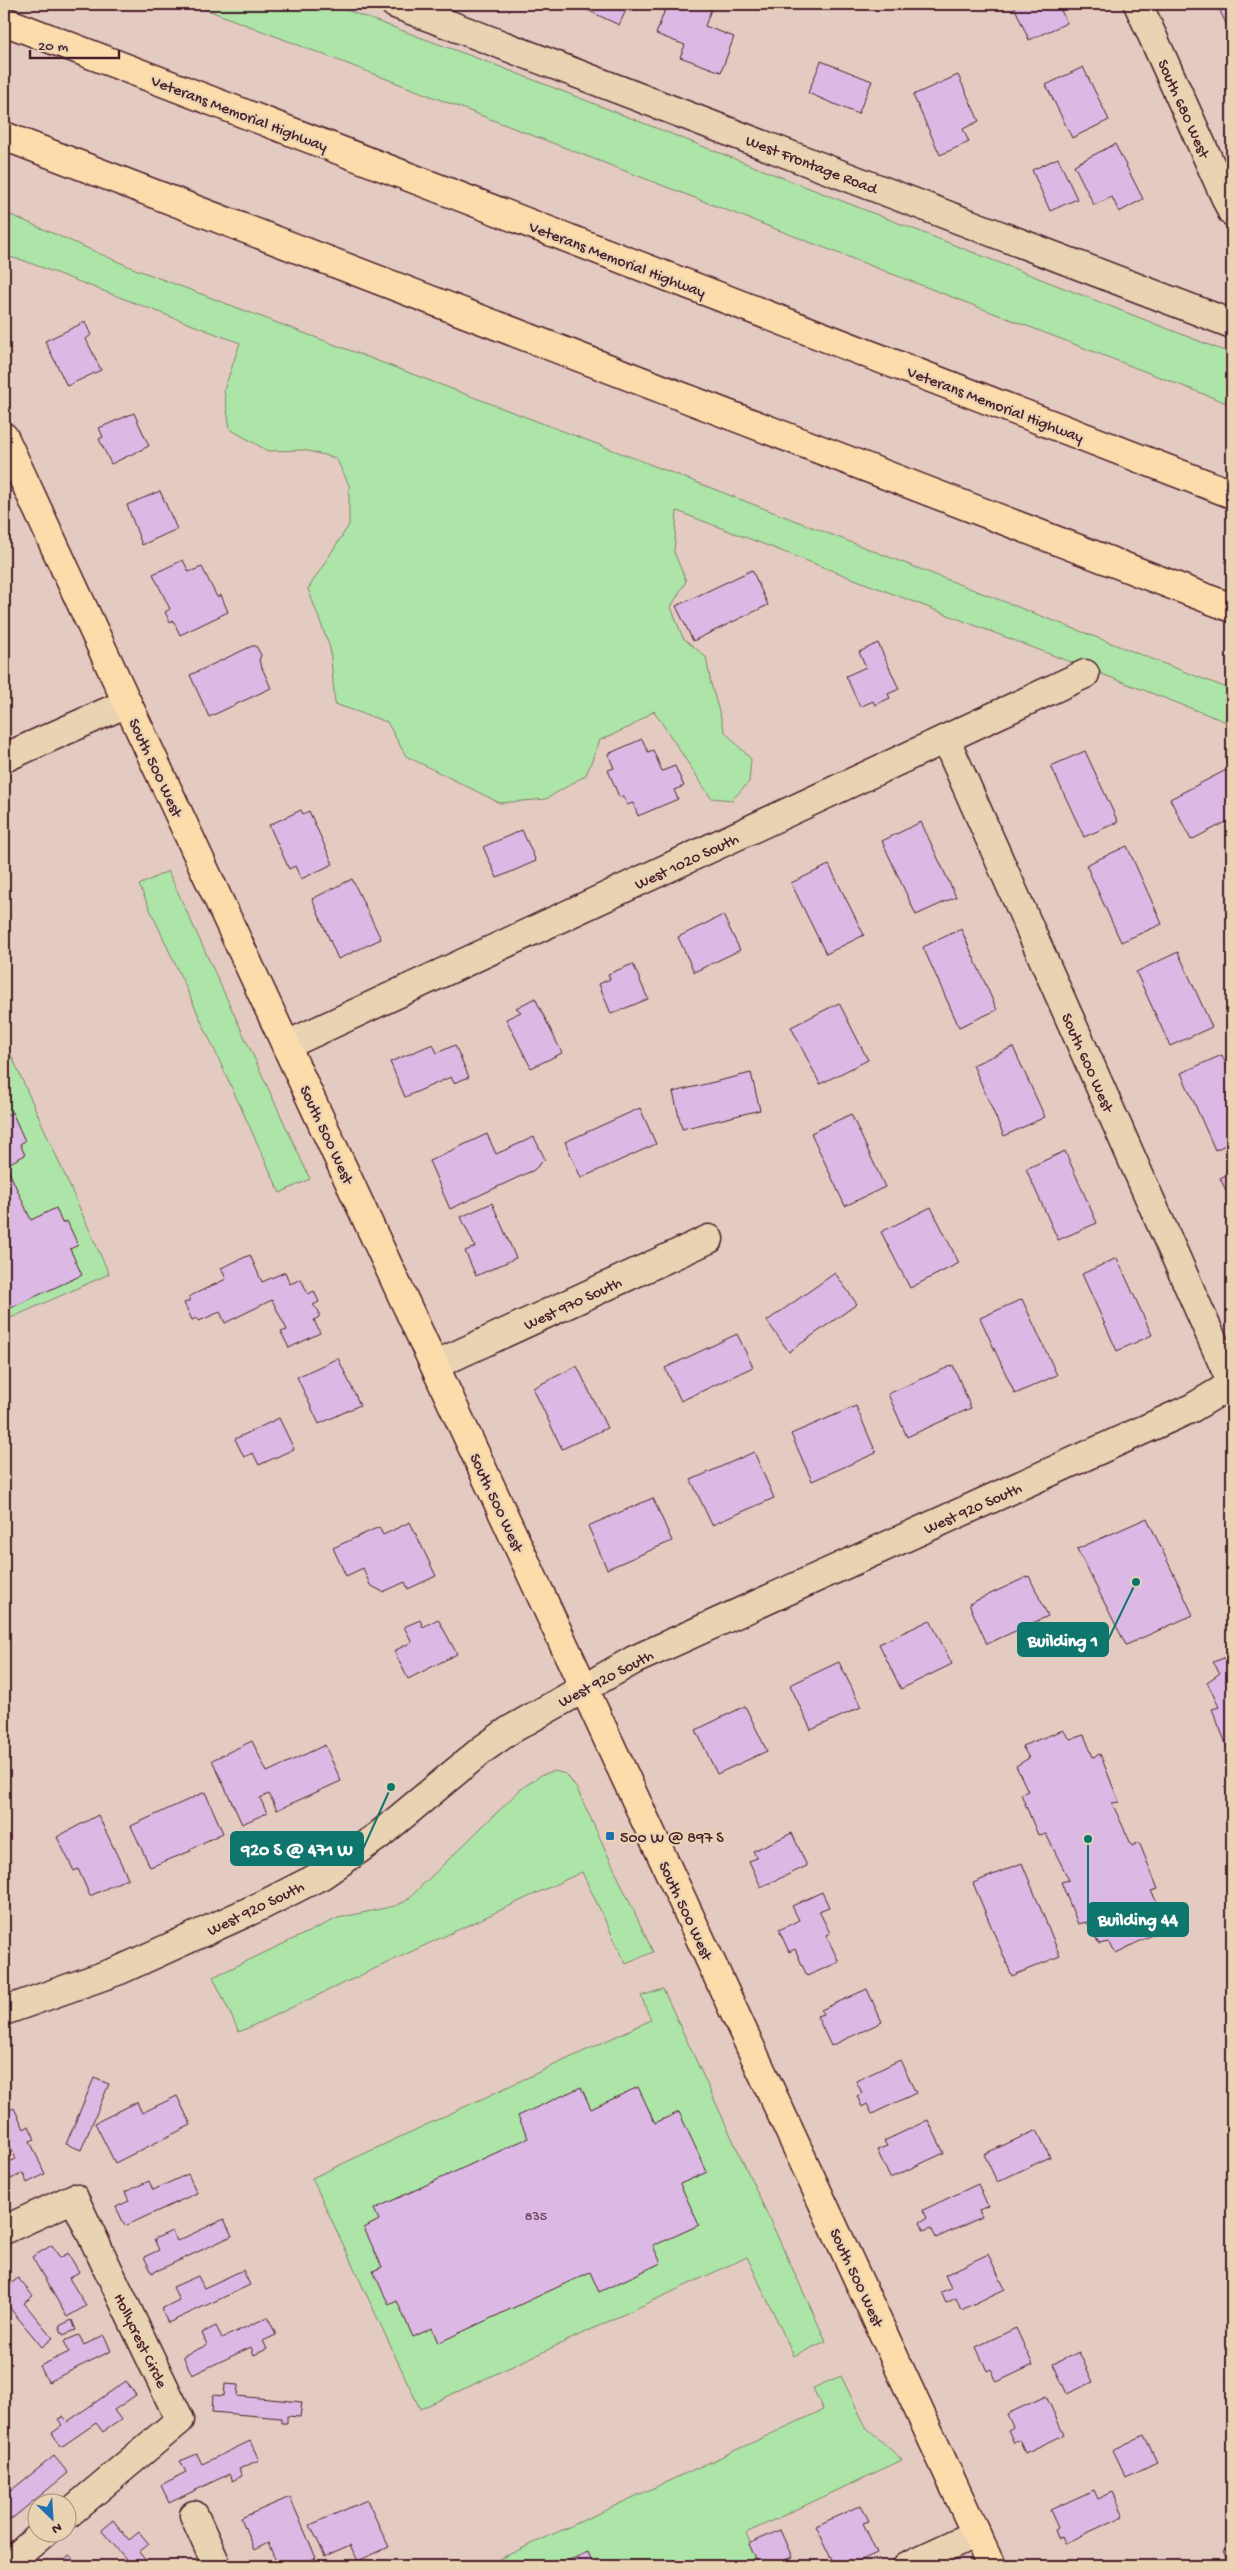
<svg xmlns="http://www.w3.org/2000/svg" width="1236" height="2570" font-family="'Gochi Hand',sans-serif">
  <rect width="100%" height="100%" fill="#e4cbc1"/>
  <filter id="ink" filterUnits="userSpaceOnUse"><feTurbulence type="fractalNoise" baseFrequency=".02" numOctaves="2"/><feDisplacementMap in="SourceGraphic" scale="10" xChannelSelector="R" yChannelSelector="G"/><feConvolveMatrix kernelMatrix="1 2 1 2 8 2 1 2 1" color-interpolation-filters="sRGB"/></filter>
  <g filter="url(#ink)">
    <g fill="#ade5a8" stroke="#7c826a">
      <polygon points="192,4 330,4 498,66 1232,354 1232,405"/>
      <polygon points="4,212 135,269 626,455 1232,690 1232,724 677,511 674,552 686,581 671,607 683,638 706,657 711,684 725,732 751,759 749,782 732,800 711,798 654,711 630,727 600,740 586,775 546,799 500,803 406,756 387,722 335,704 330,648 308,589 349,525 349,485 336,458 304,450 268,451 230,429 224,390 240,343 22,260 4,256"/>
      <polygon points="168,871 310,1179 280,1193 139,885"/>
      <polygon points="4,1039 109,1274 4,1321"/>
      <polygon points="554,1771 566,1774 577,1789 653,1952 626,1964 582,1872 239,2032 213,1977 338,1918 395,1906 406,1901 521,1789 541,1775"/>
      <polygon points="663,1989 826,2341 794,2356 747,2257 420,2409 312,2178 651,2020 641,1996"/>
      <polygon points="841,2376 866,2427 902,2460 746,2533 760,2566 484,2566 823,2410 813,2388"/>
    </g>
    <g fill="#dcb9e4" stroke="#4a1f2b">
      <polygon points="587,4 629,4 619,25 585,9"/>
      <polygon points="667,4 713,4 705,26 734,37 721,72 680,57 685,45 656,34"/>
      <polygon points="1013,4 1058,4 1067,23 1029,40"/>
      <polygon points="1232,5 1232,36 1220,11"/>
      <polygon points="821,61 872,81 858,114 808,93"/>
      <polygon points="1083,67 1109,120 1072,138 1046,85"/>
      <polygon points="958,75 979,121 963,129 969,142 940,155 913,95"/>
      <polygon points="1115,144 1143,199 1119,212 1112,197 1094,205 1074,165"/>
      <polygon points="1058,158 1077,199 1050,211 1032,170"/>
      <polygon points="85,322 91,335 86,339 101,370 67,386 45,341"/>
      <polygon points="134,413 149,446 111,464 99,439 103,437 99,428"/>
      <polygon points="160,491 177,529 142,545 127,505"/>
      <polygon points="183,560 189,572 202,567 217,597 221,595 228,612 180,635 173,620 170,622 165,612 170,609 153,574"/>
      <polygon points="752,570 768,605 693,641 676,606"/>
      <polygon points="878,643 899,689 888,694 890,698 875,705 873,701 860,707 846,676 866,667 859,652"/>
      <polygon points="252,646 256,646 261,655 259,661 271,688 209,717 190,675"/>
      <polygon points="642,739 648,752 653,750 662,771 675,766 684,786 674,790 678,799 638,816 633,803 627,805 623,796 619,797 608,770 614,768 608,754"/>
      <polygon points="1085,751 1118,822 1084,837 1051,766"/>
      <polygon points="1232,767 1232,819 1191,840 1170,799"/>
      <polygon points="301,810 303,814 309,811 333,864 301,879 295,866 289,869 269,825"/>
      <polygon points="921,822 956,897 916,915 882,841"/>
      <polygon points="522,830 536,861 497,878 483,847"/>
      <polygon points="1127,846 1162,924 1121,942 1086,865"/>
      <polygon points="829,865 864,935 826,954 791,883"/>
      <polygon points="352,879 381,939 338,959 312,899"/>
      <polygon points="723,915 740,950 694,972 678,937"/>
      <polygon points="961,929 997,1010 959,1027 923,947"/>
      <polygon points="1178,952 1212,1027 1170,1046 1136,972"/>
      <polygon points="633,964 648,999 611,1014 599,984 610,979 608,974"/>
      <polygon points="535,998 562,1053 531,1068 506,1019 521,1012 516,1008"/>
      <polygon points="839,1003 868,1060 820,1084 791,1027"/>
      <polygon points="433,1044 437,1053 455,1045 469,1077 454,1083 451,1077 405,1097 390,1062"/>
      <polygon points="1013,1047 1045,1117 1004,1136 973,1065"/>
      <polygon points="1222,1055 1232,1077 1232,1142 1215,1150 1181,1073"/>
      <polygon points="751,1073 760,1110 682,1129 673,1092"/>
      <polygon points="4,1108 7,1115 12,1112 25,1141 20,1144 25,1155 6,1165 31,1220 56,1208 62,1223 67,1221 78,1245 70,1249 82,1275 4,1311"/>
      <polygon points="640,1108 656,1144 581,1178 565,1142"/>
      <polygon points="851,1114 885,1187 845,1206 811,1133"/>
      <polygon points="487,1134 496,1154 534,1137 545,1159 534,1170 450,1209 429,1161"/>
      <polygon points="1065,1151 1097,1223 1058,1240 1026,1169"/>
      <polygon points="1232,1172 1232,1203 1220,1178"/>
      <polygon points="492,1203 516,1258 476,1276 465,1251 475,1247 461,1217"/>
      <polygon points="931,1207 959,1263 910,1288 881,1232"/>
      <polygon points="250,1255 262,1282 285,1272 290,1284 301,1279 308,1294 314,1291 319,1302 313,1305 319,1311 319,1317 314,1320 320,1333 289,1348 281,1332 287,1330 272,1300 225,1323 220,1312 199,1321 197,1318 192,1320 184,1303 190,1301 188,1297 226,1279 221,1268"/>
      <polygon points="1117,1258 1152,1335 1117,1351 1082,1274"/>
      <polygon points="835,1273 857,1304 789,1352 767,1321"/>
      <polygon points="1022,1299 1057,1375 1015,1394 980,1318"/>
      <polygon points="737,1334 753,1367 681,1401 665,1368"/>
      <polygon points="338,1358 360,1405 319,1424 297,1377"/>
      <polygon points="953,1365 971,1408 907,1437 888,1394"/>
      <polygon points="577,1366 607,1428 562,1449 533,1388"/>
      <polygon points="856,1406 876,1453 812,1481 791,1434"/>
      <polygon points="279,1418 294,1449 259,1465 253,1453 244,1457 235,1439"/>
      <polygon points="754,1452 774,1498 712,1525 691,1480"/>
      <polygon points="653,1498 672,1541 607,1569 588,1526"/>
      <polygon points="1147,1518 1193,1615 1126,1645 1077,1549"/>
      <polygon points="410,1522 436,1576 408,1589 405,1582 383,1592 370,1585 363,1568 346,1576 333,1548 379,1527 383,1535"/>
      <polygon points="1029,1576 1048,1616 987,1644 969,1604"/>
      <polygon points="438,1619 457,1654 408,1679 394,1651 412,1642 404,1627 420,1620 423,1627"/>
      <polygon points="930,1620 952,1664 901,1689 879,1644"/>
      <polygon points="1232,1655 1232,1750 1229,1751 1212,1709 1219,1707 1207,1682 1220,1673 1213,1662"/>
      <polygon points="839,1662 861,1707 811,1730 790,1685"/>
      <polygon points="745,1706 767,1751 717,1774 696,1730"/>
      <polygon points="1063,1730 1070,1739 1084,1735 1093,1757 1100,1754 1119,1802 1112,1803 1132,1846 1139,1842 1158,1889 1151,1891 1163,1914 1151,1920 1156,1933 1116,1953 1109,1942 1099,1944 1087,1922 1078,1924 1061,1882 1069,1880 1046,1834 1038,1835 1021,1794 1028,1791 1016,1766 1029,1758 1022,1746"/>
      <polygon points="252,1741 267,1772 325,1745 341,1781 277,1810 269,1794 260,1798 267,1813 242,1824 212,1760"/>
      <polygon points="205,1792 223,1833 190,1849 191,1851 150,1867 131,1826"/>
      <polygon points="98,1815 128,1878 90,1896 78,1869 74,1871 57,1837"/>
      <polygon points="792,1833 807,1866 761,1887 749,1861 757,1858 753,1851"/>
      <polygon points="1022,1863 1060,1956 1012,1976 973,1883"/>
      <polygon points="822,1892 829,1907 819,1911 830,1933 826,1935 839,1962 807,1976 795,1949 789,1952 779,1930 799,1920 792,1906"/>
      <polygon points="867,1989 882,2022 831,2046 817,2016 823,2014 821,2010"/>
      <polygon points="900,2060 916,2093 872,2114 867,2104 862,2107 857,2096 862,2093 856,2081"/>
      <polygon points="94,2078 109,2084 81,2150 66,2144"/>
      <polygon points="581,2087 591,2109 638,2087 655,2123 679,2112 707,2172 680,2184 699,2225 653,2246 661,2263 599,2292 590,2272 438,2343 432,2328 413,2337 397,2301 389,2305 373,2271 382,2267 364,2228 379,2220 374,2209 528,2138 518,2116"/>
      <polygon points="177,2096 191,2125 115,2163 95,2123 137,2102 142,2113"/>
      <polygon points="14,2108 24,2129 29,2126 35,2139 30,2141 45,2174 27,2183 23,2173 11,2179 4,2164 16,2159 4,2133 4,2113"/>
      <polygon points="928,2120 944,2153 890,2178 877,2150 887,2146 884,2141"/>
      <polygon points="1037,2130 1050,2157 997,2182 984,2154"/>
      <polygon points="188,2174 197,2193 125,2226 116,2207 129,2201 125,2192 149,2181 153,2190"/>
      <polygon points="978,2184 988,2206 979,2210 982,2217 936,2238 931,2228 924,2231 920,2222 927,2218 923,2210"/>
      <polygon points="224,2219 232,2236 152,2273 144,2257 159,2250 154,2239 172,2231 177,2241"/>
      <polygon points="52,2245 60,2258 68,2253 79,2272 69,2278 86,2306 67,2317 32,2257"/>
      <polygon points="988,2254 1005,2289 961,2310 956,2298 946,2303 941,2292 951,2288 945,2275"/>
      <polygon points="243,2270 250,2285 168,2323 161,2309 179,2300 173,2287 198,2276 204,2288"/>
      <polygon points="18,2278 33,2296 24,2303 53,2338 42,2347 4,2301 4,2280 9,2285"/>
      <polygon points="268,2317 276,2335 263,2341 267,2349 254,2355 251,2347 192,2375 183,2356 207,2345 202,2333 216,2326 222,2338"/>
      <polygon points="72,2320 76,2330 63,2335 59,2326"/>
      <polygon points="1016,2328 1033,2365 997,2382 991,2369 987,2371 976,2347"/>
      <polygon points="79,2335 84,2345 104,2335 111,2351 48,2382 40,2366 69,2352 64,2341"/>
      <polygon points="1079,2352 1093,2382 1067,2394 1053,2364"/>
      <polygon points="126,2381 136,2395 114,2410 121,2420 103,2432 96,2423 61,2447 52,2433 62,2426 58,2420 64,2417 67,2422"/>
      <polygon points="225,2384 238,2385 237,2396 302,2402 300,2417 287,2416 287,2423 281,2423 281,2418 212,2412 213,2395 224,2396"/>
      <polygon points="1046,2396 1064,2435 1025,2453 1019,2440 1014,2443 1008,2430 1013,2427 1007,2414"/>
      <polygon points="4,2423 11,2431 4,2438"/>
      <polygon points="1144,2435 1157,2462 1126,2477 1113,2450"/>
      <polygon points="250,2441 259,2460 239,2469 242,2476 232,2481 229,2474 169,2503 161,2485 186,2472 180,2461 197,2454 202,2464"/>
      <polygon points="54,2456 68,2473 4,2525 4,2496"/>
      <polygon points="1094,2490 1098,2499 1113,2492 1124,2516 1065,2543 1062,2536 1058,2538 1055,2530 1058,2528 1050,2510"/>
      <polygon points="290,2497 316,2558 295,2566 278,2566 268,2543 254,2550 241,2518"/>
      <polygon points="367,2500 389,2547 358,2561 350,2545 325,2556 310,2525"/>
      <polygon points="861,2505 869,2521 863,2523 877,2553 848,2566 835,2566 816,2526"/>
      <polygon points="113,2520 129,2540 139,2532 149,2544 139,2552 150,2566 132,2566 101,2530"/>
      <polygon points="780,2530 792,2557 772,2566 759,2566 749,2544"/>
      <polygon points="1232,2547 1232,2566 1230,2566 1223,2552"/>
      <polygon points="588,2552 594,2566 556,2566"/>
      <polygon points="69,2555 82,2566 59,2566"/>
    </g>
    <g fill="none" stroke-linecap="round" stroke-linejoin="round">
      <g stroke="#4a1f2b" stroke-width="31">
        <g id="minor">
          <polyline points="395,4 1232,324"/>
          <polyline points="1138,4 1232,212"/>
          <polyline points="946,740 1232,1384"/>
          <polyline points="4,758 127,703"/>
          <polyline points="287,1045 1085,674"/>
          <polyline points="435,1365 709,1239"/>
          <polyline points="4,2011 120,1970 263,1905 322,1875 378,1836 483,1749 510,1730 634,1660 1192,1408 1232,1384"/>
          <polyline points="4,2230 74,2198 180,2420 68,2514"/>
          <polyline points="194,2515 217,2566"/>
          <polyline points="5,2566 45,2532"/>
          <polyline points="907,2566 976,2534"/>
        </g>
      </g>
      <g stroke="#4a1f2b" stroke-width="31">
        <polyline id="major" points="4,437 991,2566"/>
      </g>
      <g stroke="#4a1f2b" stroke-width="31">
        <g id="highway">
          <polyline points="4,21 1232,494"/>
          <polyline points="4,136 1232,608"/>
        </g>
      </g>
      <use href="#minor" stroke="#e8d3b2" stroke-width="28"/>
      <use href="#major" stroke="#fddcac" stroke-width="28"/>
      <use href="#highway" stroke="#fddcac" stroke-width="28"/>
    </g>
  </g>
  <rect fill="#1f6fb2" stroke="#e8d3b2" stroke-width="2" x="605" y="1831" width="10" height="10" rx="2.5"/>
  <g text-anchor="middle" stroke-width="4.5" stroke-linejoin="round" paint-order="stroke">
    <g font-size="14" fill="#6e4659">
      <text x="536" y="2220">835</text>
    </g>
    <g font-size="16" fill="#4a1f2b" stroke="#e8d3b2">
      <text transform="translate(1185 108) rotate(66)" y="6">South 680 West</text>
      <text transform="translate(240 112) rotate(21)" y="6">Veterans Memorial Highway</text>
      <text transform="translate(812 163) rotate(21)" y="6">West Frontage Road</text>
      <text transform="translate(618 258) rotate(21)" y="6">Veterans Memorial Highway</text>
      <text transform="translate(996 403) rotate(21)" y="6">Veterans Memorial Highway</text>
      <text transform="translate(157 767) rotate(65)" y="6">South 500 West</text>
      <text transform="translate(686 860) rotate(-25)" y="6">West 1020 South</text>
      <text transform="translate(1089 1062) rotate(66)" y="6">South 600 West</text>
      <text transform="translate(328 1134) rotate(65)" y="6">South 500 West</text>
      <text transform="translate(572 1302) rotate(-25)" y="6">West 970 South</text>
      <text transform="translate(498 1502) rotate(65)" y="6">South 500 West</text>
      <text transform="translate(972 1507) rotate(-24)" y="6">West 920 South</text>
      <text transform="translate(605 1677) rotate(-28)" y="6">West 920 South</text>
      <text transform="translate(255 1907) rotate(-26)" y="6">West 920 South</text>
      <text transform="translate(687 1910) rotate(65)" y="6">South 500 West</text>
      <text transform="translate(858 2277) rotate(65)" y="6">South 500 West</text>
      <text transform="translate(142 2340) rotate(64)" y="6">Hollycrest Circle</text>
    </g>
    <g font-size="16" fill="#4a1f2b" stroke="#e8d3b2" text-anchor="start">
      <text x="620" y="1842">500 W @ 897 S</text>
    </g>
  </g>
  <path fill="none" stroke="#0f766e" stroke-width="2" d="M1136 1582L1108 1640M391 1787L363 1849M1088 1839L1088 1919"/>
  <g fill="#0f766e" stroke="#e8d3b2" stroke-width="2">
    <circle cx="1136" cy="1582" r="5"/>
    <circle cx="391" cy="1787" r="5"/>
    <circle cx="1088" cy="1839" r="5"/>
  </g>
  <g fill="#0f766e" stroke="#0f766e" stroke-width="2">
    <rect x="1018" y="1623" width="90" height="33" rx="5"/>
    <rect x="231" y="1832" width="132" height="33" rx="5"/>
    <rect x="1088" y="1903" width="100" height="33" rx="5"/>
  </g>
  <g font-size="18" text-anchor="middle" font-weight="bold" fill="#fff">
    <text x="1063" y="1646">Building 1</text>
    <text x="297" y="1855">920 S @ 471 W</text>
    <text x="1138" y="1925">Building 44</text>
  </g>
  <rect width="1236" height="2570" fill="none" stroke="#e8d3b2" stroke-width="20"/>
  <rect x="10" y="10" width="1216" height="2550" fill="none" stroke="#4a1f2b" stroke-width="2" filter="url(#ink)"/>
  <g transform="translate(52 2518) rotate(155)"><circle r="24" fill="#e8d3b2" stroke="#a98b7c"/>
  <path d="M0-4L9 19L0 12L-9 19Z" fill="#1f6fb2"/>
  <text y="-8" font-size="14" font-weight="bold" text-anchor="middle" fill="#4a1f2b">N</text>
  </g>
  <path d="M30 50v8h89v-8" fill="none" stroke="#4a1f2b" stroke-width="2.5"/>
  <text x="38" y="50" font-size="15" fill="#4a1f2b" stroke="#e8d3b2" stroke-width="4" paint-order="stroke">20 m</text>
</svg>
